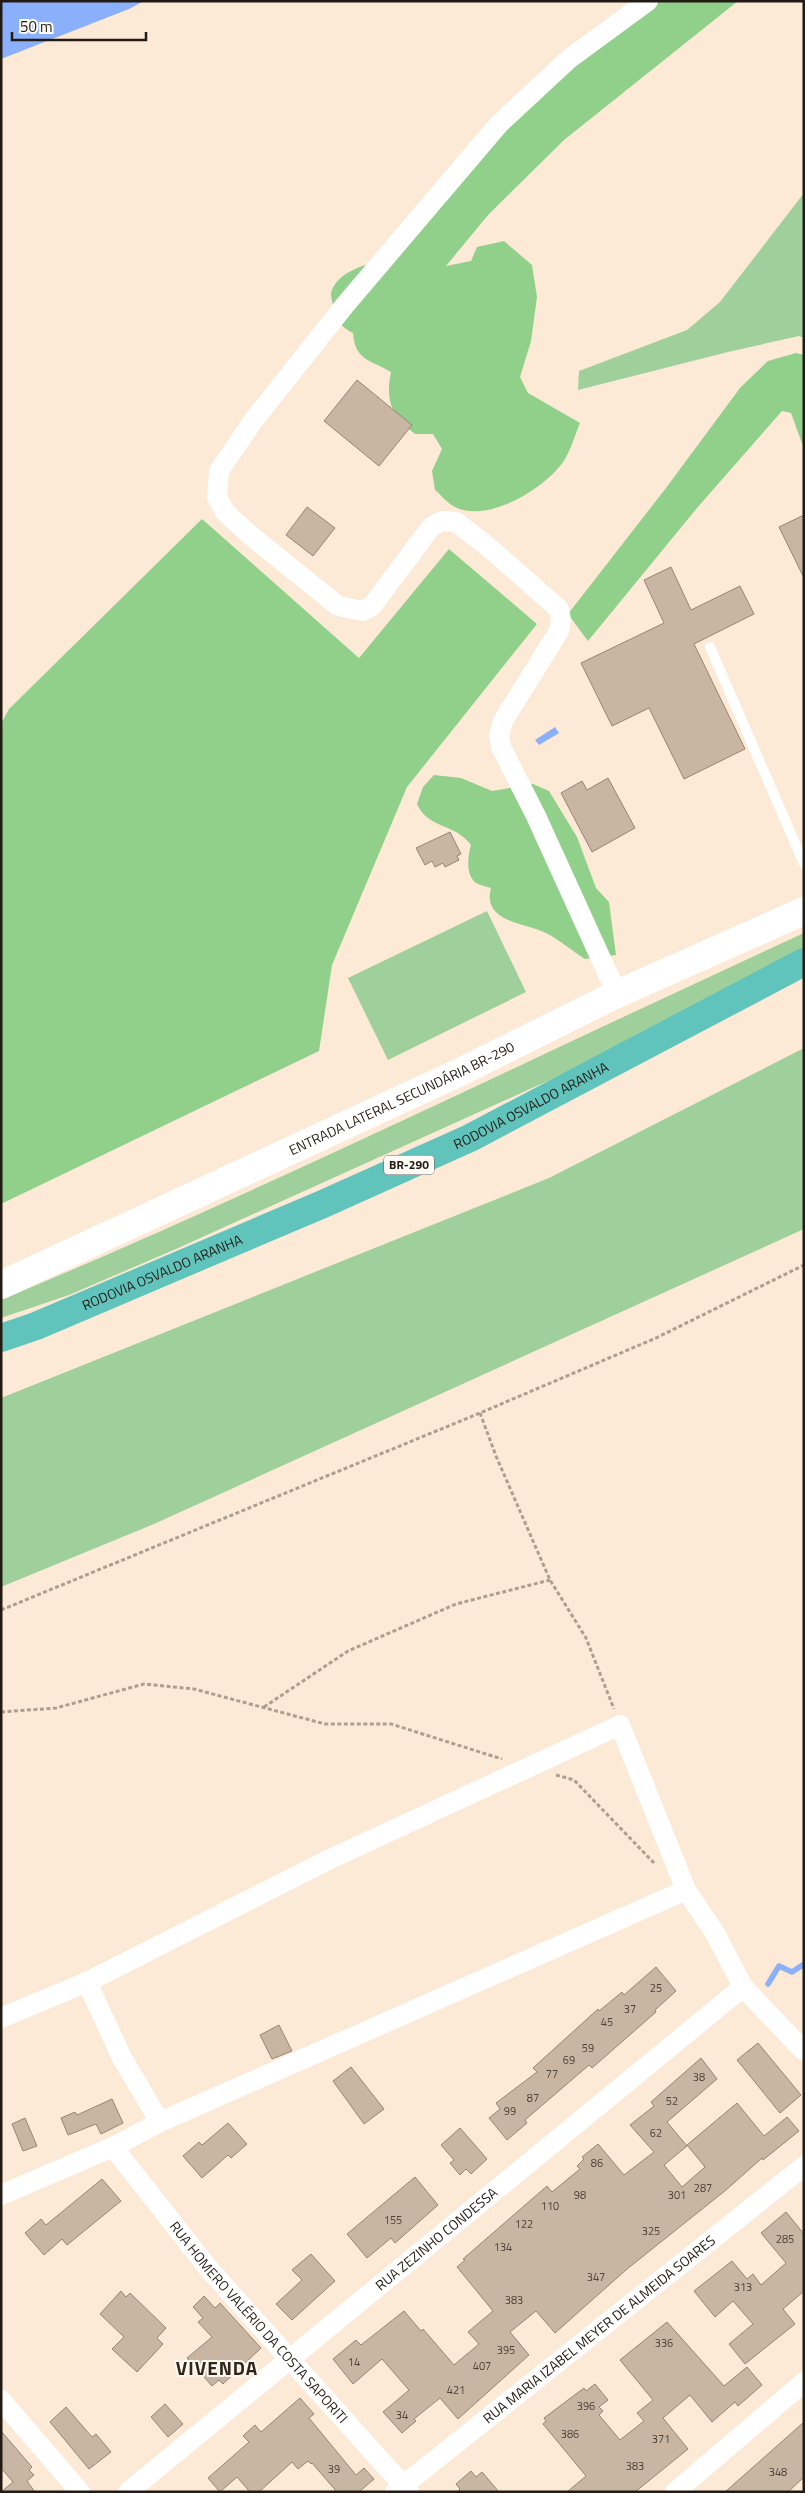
<svg xmlns="http://www.w3.org/2000/svg" width="805" height="2493" font-family="'Titillium Web',sans-serif">
  <rect width="100%" height="100%" fill="#fcead6"/>
  <g fill="#9fd09b">
    <polygon points="804,193 804,338 799,336 728,352 578,390 579,371 687,330 720,302"/>
    <polygon points="487,911 526,992 388,1060 348,978"/>
    <path d="M 804,933 L 804,955 L 583,1065 L 176,1249 L 69,1295 L 1,1318 L 1,1300 C 273,1186 536,1056 804,933 Z"/>
    <polygon points="804,1048 804,1229 154,1524 1,1587 1,1398 549,1178"/>
  </g>
  <g fill="#90d08b">
    <path d="M 650,1 L 738,1 L 564,140 L 488,215 L 446,266 L 471,261 L 477,247 L 504,241 L 532,265 L 537,297 L 531,341 L 520,377 L 528,393 L 580,423 C 575,435 571,449 565,459 C 548,487 488,524 455,507 C 448,504 441,495 435,490 L 432,471 L 442,449 L 433,434 L 415,434 C 392,416 385,402 391,372 C 371,360 355,361 353,333 C 341,327 335,320 333,306 C 333,303 331,298 331,294 C 334,274 365,263 382,262 L 524,106 Z"/>
    <polygon points="796,353 804,355 804,449 791,413 782,411 697,508 588,641 568,614 666,488 740,388 768,361"/>
    <polygon points="202,519 359,658 449,549 537,624 407,787 332,965 319,1051 1,1204 1,724 9,709"/>
    <path d="M 434,775 L 461,778 L 492,791 L 533,784 L 549,791 L 577,837 L 596,888 L 609,902 L 616,955 L 585,959 C 572,951 560,940 546,933 C 525,923 482,922 491,888 C 487,887 480,885 476,883 C 465,874 468,856 471,845 C 455,823 428,829 417,804 L 423,787 Z"/>
  </g>
  <g fill="#8ab0fb">
    <polygon points="1,1 144,1 129,9 1,59"/>
    <polygon points="555,727 559,733 539,745 535,740"/>
  </g>
  <g fill="none" stroke-linecap="round" stroke-linejoin="round">
    <polyline stroke="#8ab0fb" stroke-width="5.5" points="768,1984 779,1966 792,1972 804,1964"/>
  </g>
  <g fill="#c8b6a3" stroke="#968574">
    <polygon points="357,380 412,425 379,466 324,421"/>
    <polygon points="307,507 335,528 313,556 286,535"/>
    <polygon points="804,515 804,578 779,527"/>
    <polygon points="671,567 691,610 740,586 754,614 694,644 745,749 684,779 649,708 612,726 581,663 664,623 644,580"/>
    <polygon points="608,778 635,828 592,852 561,793 582,781 587,790"/>
    <polygon points="450,832 461,854 457,856 459,860 445,867 443,863 435,867 432,861 425,865 416,848"/>
    <polygon points="656,1967 676,1991 655,2010 656,2012 592,2068 589,2065 525,2120 527,2123 507,2140 489,2118 500,2109 496,2103 537,2072 533,2068 598,2009 599,2011 622,1992 624,1995"/>
    <polygon points="279,2025 292,2051 272,2059 260,2035"/>
    <polygon points="758,2043 801,2095 780,2113 737,2060"/>
    <polygon points="701,2058 717,2079 667,2122 687,2146 664,2165 682,2187 705,2167 687,2145 737,2103 764,2136 787,2117 799,2131 763,2160 762,2158 726,2190 627,2269 555,2333 536,2311 510,2332 529,2355 458,2419 440,2398 414,2419 416,2421 402,2433 383,2412 409,2390 382,2359 353,2384 333,2359 356,2340 361,2345 404,2311 421,2331 423,2329 454,2365 479,2344 468,2332 493,2311 457,2267 465,2260 463,2259 547,2186 552,2192 580,2169 577,2166 584,2159 582,2157 598,2144 624,2175 654,2152 630,2125 654,2106 651,2102"/>
    <polygon points="351,2067 384,2109 364,2124 333,2081"/>
    <polygon points="112,2099 123,2123 101,2134 96,2124 68,2135 61,2118 75,2112 77,2115"/>
    <polygon points="25,2118 37,2146 23,2151 12,2124"/>
    <polygon points="228,2123 247,2144 231,2158 228,2155 202,2178 183,2156 199,2142 202,2145"/>
    <polygon points="460,2128 487,2159 471,2174 466,2169 460,2175 450,2163 454,2160 441,2145"/>
    <polygon points="415,2177 438,2205 395,2243 391,2238 367,2258 347,2234"/>
    <polygon points="102,2179 121,2201 67,2245 62,2239 44,2255 25,2233 41,2219 46,2225"/>
    <polygon points="786,2212 804,2234 804,2291 783,2309 795,2324 745,2364 729,2344 753,2324 733,2301 715,2317 694,2291 732,2261 747,2279 753,2274 761,2285 786,2263 761,2233"/>
    <polygon points="311,2254 335,2281 292,2320 276,2304 302,2280 292,2270"/>
    <polygon points="121,2291 126,2297 130,2293 166,2328 157,2338 163,2344 137,2372 112,2349 124,2337 100,2314"/>
    <polygon points="204,2296 215,2308 220,2303 261,2348 223,2384 219,2380 212,2386 187,2358 212,2337 198,2322 203,2318 193,2307"/>
    <polygon points="667,2322 724,2386 747,2367 762,2385 738,2406 735,2402 712,2422 690,2395 663,2418 688,2449 635,2492 567,2492 586,2476 543,2424 546,2421 544,2418 584,2388 586,2391 595,2384 608,2400 599,2407 603,2411 599,2415 620,2440 644,2421 637,2413 653,2400 620,2360"/>
    <polygon points="300,2398 314,2414 309,2418 356,2475 364,2468 374,2479 359,2492 337,2492 312,2463 311,2464 308,2461 298,2469 292,2462 259,2492 250,2492 237,2477 220,2492 208,2478 249,2442 243,2436 255,2425 261,2432"/>
    <polygon points="165,2404 183,2424 168,2437 151,2417"/>
    <polygon points="66,2407 92,2437 96,2434 111,2452 89,2469 50,2422"/>
    <polygon points="804,2422 804,2477 788,2492 725,2492"/>
    <polygon points="1,2431 32,2467 29,2470 34,2475 27,2481 35,2492 1,2492 13,2482 1,2468"/>
    <polygon points="471,2471 476,2477 482,2472 499,2492 457,2492 460,2489 456,2484"/>
  </g>
  <g fill="none" stroke-linecap="round" stroke-linejoin="round">
    <g stroke="#ad9f90" stroke-width="3" stroke-dasharray="4 2.5" stroke-linecap="butt">
      <polyline points="480,1413 496,1456 550,1580 586,1638 614,1709"/>
      <polyline points="1,1610 480,1413 656,1338 804,1265"/>
      <polyline points="264,1707 348,1651 456,1604 550,1580"/>
      <polyline points="1,1712 56,1708 144,1684 194,1689 325,1724 391,1724 502,1759"/>
      <polyline points="556,1775 574,1780 654,1863"/>
    </g>
    <polyline stroke="#fff" stroke-width="10" points="710,647 804,864"/>
    <g stroke="#fff" stroke-width="20">
      <polyline points="617,994 536,816 501,747 499,736 503,721 559,631 561,620 559,609 486,545 456,522 442,521 431,527 372,606 363,611 338,606 250,535 225,512 217,497 219,471 253,421 345,305 499,124 569,59 648,1"/>
      <polyline points="686,1890 715,1933 743,1987 804,2051"/>
      <polyline points="87,1982 328,1860 620,1725 686,1890 160,2122"/>
      <polyline points="1,2018 87,1982 122,2058 160,2122 113,2147 1,2195"/>
      <path id="s1" d="M 113,2147 L 208,2268 L 409,2492"/>
      <polyline points="1,2400 80,2492"/>
      <path id="s2" d="M 128,2492 L 743,1987"/>
      <path id="s3" d="M 395,2492 L 804,2166"/>
      <polyline points="675,2492 804,2382"/>
    </g>
    <path stroke="#fff" stroke-width="28" id="s4" d="M 1,1285 L 460,1072 L 617,994 L 804,911"/>
    <path stroke="#60c4bc" stroke-width="28" id="s5" d="M 1,1338 L 36,1326 L 323,1204 L 470,1138 L 804,962"/>
  </g>
  <g text-anchor="middle" stroke-width="4" stroke-linejoin="round" paint-order="stroke">
    <g font-size="11" fill="#4c4238">
      <text x="656" y="1992">25</text>
      <text x="630" y="2013">37</text>
      <text x="607" y="2026">45</text>
      <text x="588" y="2052">59</text>
      <text x="569" y="2064">69</text>
      <text x="552" y="2078">77</text>
      <text x="699" y="2081">38</text>
      <text x="533" y="2102">87</text>
      <text x="672" y="2105">52</text>
      <text x="510" y="2115">99</text>
      <text x="656" y="2137">62</text>
      <text x="597" y="2167">86</text>
      <text x="703" y="2192">287</text>
      <text x="580" y="2199">98</text>
      <text x="677" y="2199">301</text>
      <text x="550" y="2210">110</text>
      <text x="393" y="2224">155</text>
      <text x="524" y="2228">122</text>
      <text x="651" y="2235">325</text>
      <text x="785" y="2243">285</text>
      <text x="503" y="2251">134</text>
      <text x="596" y="2281">347</text>
      <text x="743" y="2291">313</text>
      <text x="514" y="2304">383</text>
      <text x="664" y="2347">336</text>
      <text x="506" y="2354">395</text>
      <text x="354" y="2366">14</text>
      <text x="482" y="2370">407</text>
      <text x="456" y="2394">421</text>
      <text x="586" y="2410">396</text>
      <text x="402" y="2419">34</text>
      <text x="570" y="2438">386</text>
      <text x="661" y="2443">371</text>
      <text x="635" y="2470">383</text>
      <text x="334" y="2473">39</text>
      <text x="778" y="2476">348</text>
    </g>
    <rect fill="#fdfaf6" stroke="#645e58" stroke-width="1" x="384" y="1155.5" width="50" height="19" rx="4"/>
    <g font-size="12" font-weight="bold" fill="#221b14">
      <text x="409" y="1169">BR-290</text>
    </g>
    <g font-size="14" fill="#221b14" stroke="#fdfaf6">
      <text dy="5" stroke="none"><textPath href="#s4" startOffset="442">ENTRADA LATERAL SECUNDÁRIA BR-290</textPath></text>
      <text dy="5" stroke="none"><textPath href="#s5" startOffset="579">RODOVIA OSVALDO ARANHA</textPath></text>
      <text dy="5" stroke="none"><textPath href="#s5" startOffset="174">RODOVIA OSVALDO ARANHA</textPath></text>
      <text dy="5" stroke="none"><textPath href="#s2" startOffset="399">RUA ZEZINHO CONDESSA</textPath></text>
      <text dy="5" stroke="none"><textPath href="#s1" startOffset="228">RUA HOMERO VALÉRIO DA COSTA SAPORITI</textPath></text>
      <text dy="5" stroke="none"><textPath href="#s3" startOffset="261">RUA MARIA IZABEL MEYER DE ALMEIDA SOARES</textPath></text>
    </g>
    <g font-size="19" font-weight="bold" letter-spacing="1" fill="#342617" stroke="#fdfaf6">
      <text x="217" y="2375">VIVENDA</text>
    </g>
  </g>
  <rect width="805" height="2493" fill="none" stroke="#221b14" stroke-width="5"/>
  <path d="M12 32v8h134v-8" fill="none" stroke="#221b14" stroke-width="2.5"/>
  <text x="20" y="32" font-size="15" fill="#221b14" stroke="#fdfaf6" stroke-width="4" paint-order="stroke">50 m</text>
</svg>
